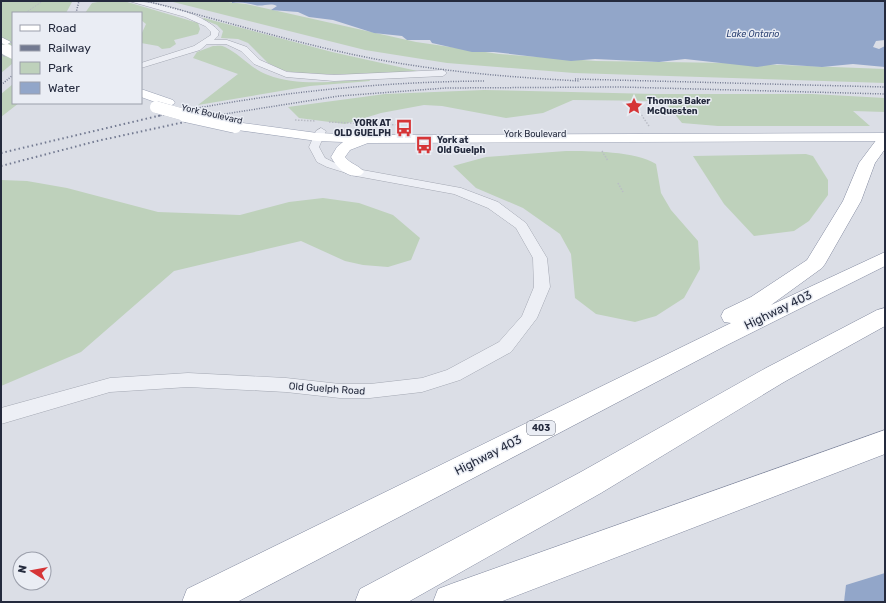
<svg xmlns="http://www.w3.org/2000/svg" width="886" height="603" font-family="Rubik,sans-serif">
  <rect width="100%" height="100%" fill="#dbdee6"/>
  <g fill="#bed1bb">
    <polygon points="1,1 72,2 66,13 13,13 13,63 1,73"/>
    <polygon points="103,1 124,1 198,23 200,29 198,34 174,40 176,44 170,48 162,49 158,46 141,43 141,35 146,24 141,20 141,13 85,13 92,3"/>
    <polygon points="169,1 219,1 246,4 416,42 499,54 596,61 729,63 885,69 885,83 574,73 447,63 365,50"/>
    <polygon points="204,18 332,52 422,72 350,75 296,73 282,70 268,63 248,43 238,39 221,38 223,31 217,25 202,19"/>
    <path d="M 213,46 C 216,46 222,45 225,47 C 240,54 251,69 268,75 C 299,87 338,81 369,79 L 370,81 L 310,86 L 198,105 L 238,74 L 193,58 L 197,52 Z"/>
    <polygon points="13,84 13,103 19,103 1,117 1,94"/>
    <polygon points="484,90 655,94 812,94 885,98 885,112 853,111 870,126 718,126 682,123 664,101 573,100 543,113 506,118 442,106 424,105 381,113 345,124 299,118 288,107 385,94"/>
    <path d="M 566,151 C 590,151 636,151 656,164 L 661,193 L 671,210 L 698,241 L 700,269 L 684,298 L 656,316 L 635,322 L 596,314 L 575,298 L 571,254 L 560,234 L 523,208 L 476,188 L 453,166 L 486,157 Z"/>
    <polygon points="806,154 813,156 828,180 828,195 809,221 794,231 754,236 724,204 693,156"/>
    <polygon points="1,180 27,181 67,188 158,212 240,215 289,202 323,198 359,203 393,215 420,238 411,260 388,267 363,265 345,261 301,241 174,271 81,352 1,386"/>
  </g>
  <g fill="#92a6c9">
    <path d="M 232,1 L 885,1 L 885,40 L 876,41 L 873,47 L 879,49 L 885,46 L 885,67 L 853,64 L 822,67 L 777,64 L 757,67 L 685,59 L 659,62 L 595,59 L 571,61 L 494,52 L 472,52 L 432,43 L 430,40 L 407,40 L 402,36 L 374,33 L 333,20 L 309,17 L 298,12 L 271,10 L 277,6 C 270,2 263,7 255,5 C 246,3 242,2 232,3 Z"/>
    <polygon points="885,573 885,602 844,602 846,585"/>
  </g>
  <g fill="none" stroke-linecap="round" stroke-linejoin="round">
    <polyline stroke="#b6bac4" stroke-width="7" stroke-dasharray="7 3.5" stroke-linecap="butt" points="4,51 13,44"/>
    <polyline stroke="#b6bac4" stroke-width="9" stroke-dasharray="9 4.5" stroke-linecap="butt" points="1,54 5,50"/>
    <g stroke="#a4a8b3" stroke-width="1">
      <g id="minor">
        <path d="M 129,1 C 154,1 202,12 219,31 L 218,36 L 214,40 L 227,40 L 247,47 L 260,60 L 287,72 L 334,75 L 443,70 L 447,73 L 443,76 L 334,81 L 286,77 L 254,64 L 241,51 L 226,44 L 207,44 L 200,50 L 141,68 L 141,63 L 194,46 L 211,35 L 211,32 L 205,26 L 185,17 Z"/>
        <polygon points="321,128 326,131 319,147 325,158 335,163 357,169 461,188 498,202 526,223 547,258 550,287 537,318 511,352 460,380 422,392 370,398 340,398 286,392 188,387 110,392 1,424 1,408 110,378 188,373 286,378 340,384 370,384 422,378 447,370 499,342 522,316 534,287 533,258 516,228 488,208 454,194 356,176 327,167 317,162 309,147 316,131"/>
      </g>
    </g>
    <g stroke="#99a0b3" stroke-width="1">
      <g id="major">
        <polygon points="1,37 11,42 6,45 1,43"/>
        <polygon points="141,89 173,100 175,103 169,107 141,97"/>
        <path d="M 235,122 L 317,133 L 368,135 L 885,133 L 885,141 L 368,143 L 350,150 L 345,157 C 350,164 359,165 364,172 L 361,175 C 348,179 337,168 331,157 L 337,147 L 343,142 L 317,141 L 230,129 L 228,126 L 230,123 Z"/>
      </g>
    </g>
    <g stroke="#81889e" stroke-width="1">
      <g id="highway">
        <polygon points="885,134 885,149 875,163 861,201 825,264 822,268 771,305 885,252 885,266 727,345 237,602 182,602 187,589 731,323 724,322 721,316 724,310 751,297 807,260 843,201 859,163 880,135"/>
        <polygon points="885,308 885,326 784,382 601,493 408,602 355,602 360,589 579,473 766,368 877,310"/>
        <polygon points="885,430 885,454 500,602 433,602 438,589 451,584"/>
      </g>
    </g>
    <polyline stroke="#b9bcc5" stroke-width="1" stroke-dasharray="1.5 1.5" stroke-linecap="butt" points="25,13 43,1"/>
    <g stroke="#b9bcc5" stroke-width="1.5" stroke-dasharray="1.5 1.5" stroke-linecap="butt">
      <polyline points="638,110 649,126"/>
      <polyline points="295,120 316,121"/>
      <polyline points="329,122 400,125"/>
      <polyline points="602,151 608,161"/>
      <polyline points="618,183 623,192"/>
    </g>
    <use href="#minor" fill="#edeff5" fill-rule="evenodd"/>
    <use href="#major" fill="#fff" fill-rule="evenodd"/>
    <use href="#highway" fill="#fff" fill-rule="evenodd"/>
    <g stroke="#737a91" stroke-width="1.5" stroke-dasharray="1 1.5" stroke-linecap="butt">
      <path d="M 146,1 C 217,19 288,41 360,56 C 433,71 506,77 580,81"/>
      <polyline points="76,13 79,1"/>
      <polyline points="575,79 885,87"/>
      <polyline points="1,85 13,75"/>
      <path d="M 158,116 C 266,93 374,82 484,81"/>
      <polyline points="212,116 339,96 446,88 621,87 885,94"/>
    </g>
    <g stroke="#737a91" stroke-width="2" stroke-dasharray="1.5 3" stroke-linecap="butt">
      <polyline points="1,153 162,115"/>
      <polyline points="1,166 97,141 217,115"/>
    </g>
    <g stroke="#99a0b3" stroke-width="10" stroke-linecap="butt">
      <polyline id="major-bridge-far2" points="4,49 9,51"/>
    </g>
    <g stroke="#99a0b3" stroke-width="12" stroke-linecap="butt">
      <g id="major-bridge-far1">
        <polyline points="7,50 13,53"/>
        <polyline points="156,107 188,116"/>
      </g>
    </g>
    <g stroke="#99a0b3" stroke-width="15" stroke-linecap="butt">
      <polyline id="major-bridge" points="185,115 235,126"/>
    </g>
    <use href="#major-bridge-far2" stroke="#fff" stroke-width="9"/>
    <use href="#major-bridge-far1" stroke="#fff" stroke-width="12"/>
    <use href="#major-bridge" stroke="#fff" stroke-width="14"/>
  </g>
  <defs>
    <g id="sight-bare" transform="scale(1.38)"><path d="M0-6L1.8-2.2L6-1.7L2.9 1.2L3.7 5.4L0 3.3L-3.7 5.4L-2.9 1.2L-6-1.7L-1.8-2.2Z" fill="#d63537" stroke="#eaedf4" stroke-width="2.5" paint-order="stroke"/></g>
    <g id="bus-bare" transform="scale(1.38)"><path d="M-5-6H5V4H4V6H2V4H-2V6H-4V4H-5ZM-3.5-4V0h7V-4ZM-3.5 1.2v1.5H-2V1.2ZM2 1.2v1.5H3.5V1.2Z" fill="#d63537" stroke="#eaedf4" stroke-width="2.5" paint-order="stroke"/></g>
  </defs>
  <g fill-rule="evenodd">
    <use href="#sight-bare" x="634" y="106"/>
    <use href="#bus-bare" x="404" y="128"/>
    <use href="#bus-bare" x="424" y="145"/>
  </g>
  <g text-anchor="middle" stroke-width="3" stroke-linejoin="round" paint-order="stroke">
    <g font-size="9" font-style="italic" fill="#2c4273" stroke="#eaedf4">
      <text x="753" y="37">Lake Ontario</text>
    </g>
    <g font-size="9" font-weight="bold" fill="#242a3d" stroke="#eaedf4" text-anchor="start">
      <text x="647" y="104">Thomas Baker<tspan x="647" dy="10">McQuesten</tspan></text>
      <text x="391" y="126" text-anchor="end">YORK AT<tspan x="391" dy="10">OLD GUELPH</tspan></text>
      <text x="437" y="143">York at<tspan x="437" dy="10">Old Guelph</tspan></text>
    </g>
    <g font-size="9" fill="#242a3d" stroke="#eaedf4">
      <text transform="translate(212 114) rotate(13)" y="3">York Boulevard</text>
      <text x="535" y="137">York Boulevard</text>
    </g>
    <rect fill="#eaedf4" stroke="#5f6474" stroke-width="1" x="527" y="421" width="28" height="14" rx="3"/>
    <g font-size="9" font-weight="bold" fill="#242a3d">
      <text x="541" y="431">403</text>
    </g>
    <g font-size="10" fill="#242a3d" stroke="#eaedf4">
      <text transform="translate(327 388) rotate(4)" y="4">Old Guelph Road</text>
    </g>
    <g font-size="12" fill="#242a3d" stroke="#eaedf4">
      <text transform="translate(778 310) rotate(-26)" y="4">Highway 403</text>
      <text transform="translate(488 455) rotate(-27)" y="4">Highway 403</text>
    </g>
  </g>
  <rect width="886" height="603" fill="none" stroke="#242a3d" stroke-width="4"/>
  <rect x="12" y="12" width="130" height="92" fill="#eaedf4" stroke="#9b9fab"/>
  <rect x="20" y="25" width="20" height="6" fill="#ffffff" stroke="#9b9fab"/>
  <text x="48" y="32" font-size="12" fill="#242a3d">Road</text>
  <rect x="20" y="45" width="20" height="6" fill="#737a91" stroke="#9b9fab"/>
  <text x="48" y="52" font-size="12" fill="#242a3d">Railway</text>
  <rect x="20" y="62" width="20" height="12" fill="#bed1bb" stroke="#9b9fab"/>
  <text x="48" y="72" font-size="12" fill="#242a3d">Park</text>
  <rect x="20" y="82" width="20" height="12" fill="#92a6c9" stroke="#9b9fab"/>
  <text x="48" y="92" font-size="12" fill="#242a3d">Water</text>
  <g transform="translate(32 571) rotate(281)"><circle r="19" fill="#eaedf4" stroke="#9b9fab"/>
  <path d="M0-3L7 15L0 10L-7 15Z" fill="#d63537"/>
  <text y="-6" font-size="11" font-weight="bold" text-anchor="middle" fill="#242a3d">N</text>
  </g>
</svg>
